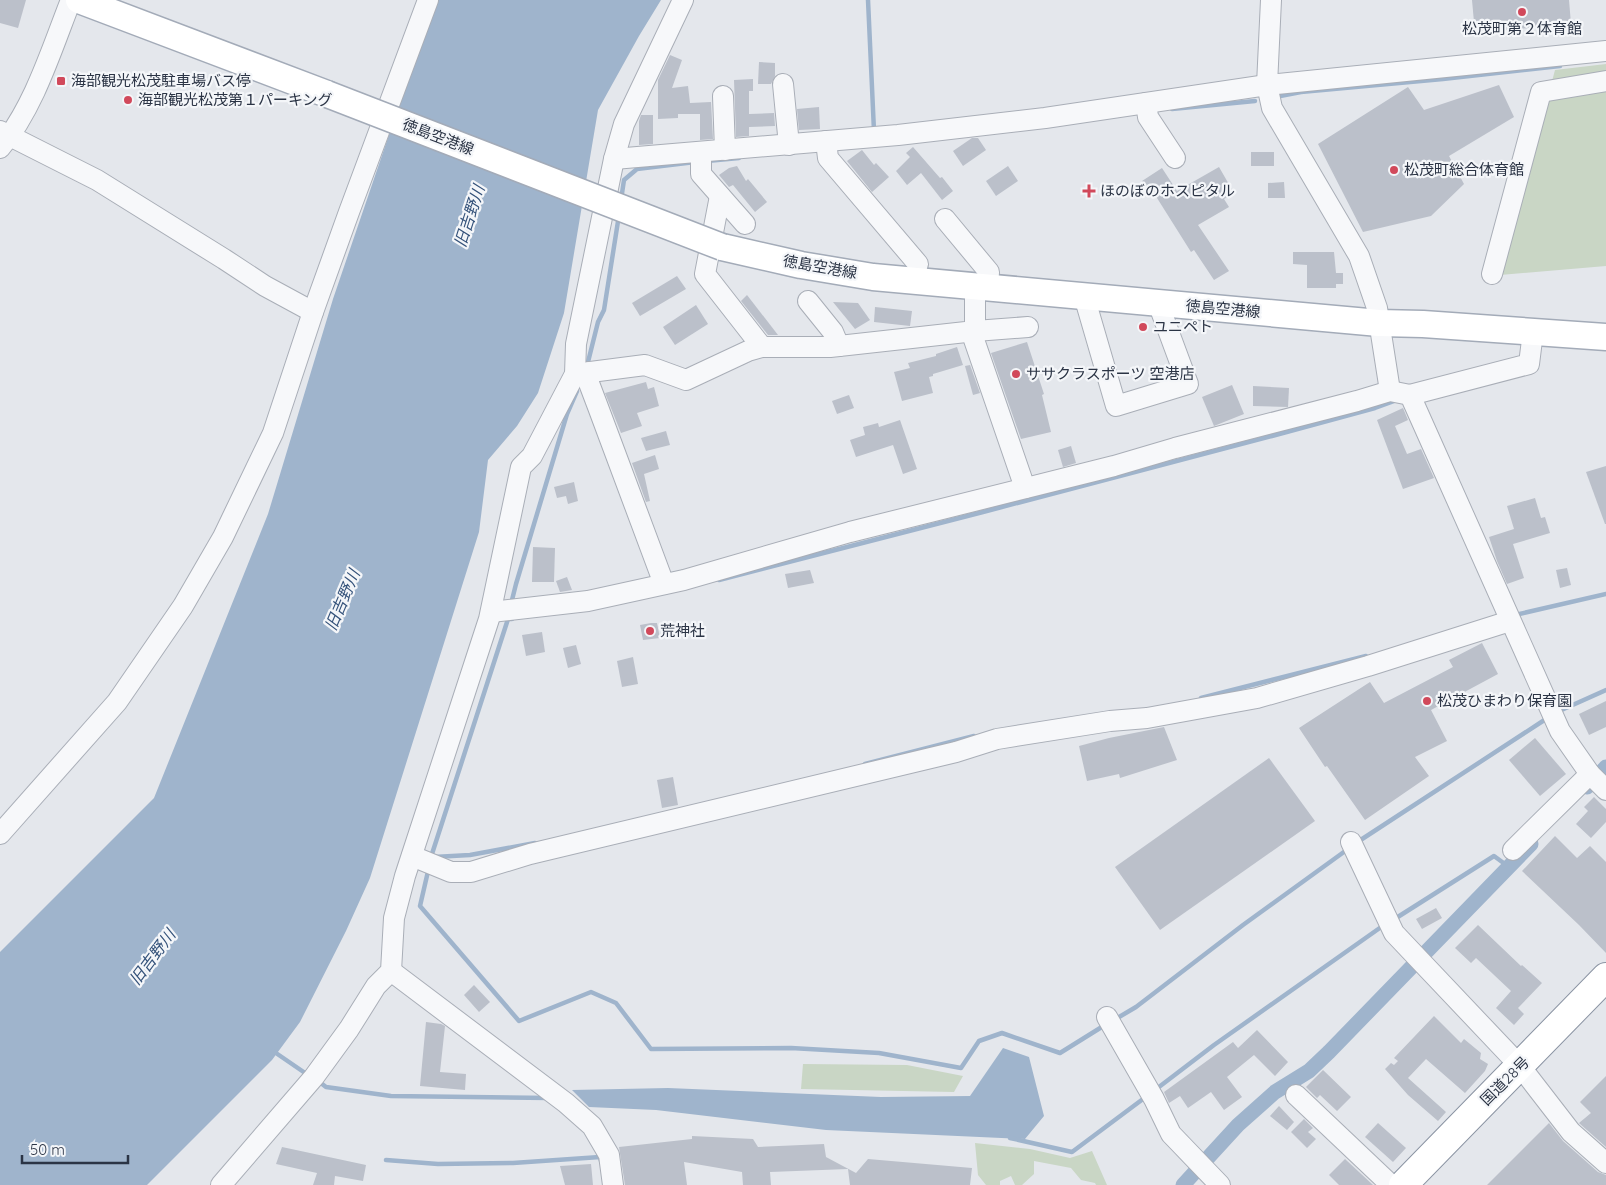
<svg xmlns="http://www.w3.org/2000/svg" width="1606" height="1185" font-family="Quicksand,'Noto Sans JP',sans-serif">
  <rect width="100%" height="100%" fill="#e4e7ec"/>
  <g fill="#c9d6c5">
    <polygon points="1606,64 1606,266 1500,275 1555,70"/>
    <polygon points="803,1064 907,1065 963,1076 954,1092 801,1089"/>
    <polygon points="975,1143 1030,1149 1070,1158 1092,1151 1107,1185 1096,1185 1095,1183 1081,1180 1071,1168 1034,1161 1034,1174 1022,1185 1015,1185 1011,1176 1000,1181 1000,1185 986,1185 978,1175"/>
  </g>
  <g fill="#9fb4cc">
    <polygon points="435,0 661,0 639,36 598,110 564,313 538,393 517,426 488,460 479,532 370,878 346,931 300,1022 272,1060 147,1185 0,1185 0,952 154,798 268,514 333,299"/>
    <polygon points="1003,1048 1029,1057 1044,1116 1025,1139 826,1130 656,1110 589,1107 572,1090 668,1088 881,1097 970,1096"/>
  </g>
  <g fill="none" stroke-linecap="round" stroke-linejoin="round">
    <g stroke="#9fb4cc" stroke-width="4.5">
      <polyline points="868,0 874,131"/>
      <polyline points="1275,97 1301,92 1443,79 1560,66"/>
      <polyline points="1172,109 1255,101"/>
      <polyline points="707,161 739,158"/>
      <polyline points="621,200 624,180 637,169 695,162"/>
      <polyline points="587,366 598,322 604,310 619,215"/>
      <polyline points="719,580 983,512 1272,436 1375,408 1397,400"/>
      <polyline points="511,604 516,584 567,414 577,391"/>
      <polyline points="1515,615 1606,594"/>
      <polyline points="1201,698 1366,656"/>
      <polyline points="1557,712 1606,690"/>
      <polyline points="865,764 974,736"/>
      <polyline points="1356,843 1549,717"/>
      <polyline points="431,857 508,619 512,619"/>
      <polyline points="434,857 470,855 535,843"/>
      <polyline points="429,867 420,906 519,1021 591,992 616,1003 651,1049 791,1048 879,1053 961,1068 979,1041 1002,1033 1060,1053 1105,1025"/>
      <polyline points="1393,920 1494,856 1509,867"/>
      <polyline points="1114,1020 1136,1007 1243,925 1348,849"/>
      <polyline points="273,1051 308,1075"/>
      <polyline points="317,1080 326,1087 391,1096 549,1098"/>
      <polyline points="1155,1090 1214,1045 1384,925"/>
      <polyline points="1010,1138 1072,1152 1147,1096"/>
      <polyline points="386,1160 438,1164 513,1163 600,1157 601,1161"/>
    </g>
    <g stroke="#9fb4cc" stroke-width="15">
      <polyline points="1587,787 1606,767"/>
      <polyline points="1183,1185 1238,1125 1275,1092 1309,1071 1329,1052 1531,844"/>
    </g>
  </g>
  <g fill="#bbc0ca">
    <polygon points="0,0 26,0 18,28 0,23"/>
    <polygon points="1472,0 1569,0 1571,24 1475,33"/>
    <polygon points="670,55 682,60 672,88 688,86 690,103 711,102 713,139 700,140 700,114 678,114 678,118 658,119 658,80"/>
    <polygon points="759,62 775,63 775,76 771,84 758,84"/>
    <polygon points="753,79 753,91 749,91 749,114 774,113 775,126 749,127 749,136 736,137 734,80"/>
    <polygon points="1499,85 1514,117 1449,156 1464,184 1431,216 1363,232 1318,144 1408,87 1424,110"/>
    <polygon points="819,107 820,129 799,130 797,109"/>
    <polygon points="641,115 653,115 653,144 639,145 639,121"/>
    <polygon points="972,138 978,138 986,150 963,166 953,151"/>
    <polygon points="913,147 940,178 942,177 953,191 942,200 921,173 907,185 896,171 910,157 906,153"/>
    <polygon points="862,150 874,165 876,163 889,177 872,192 847,161"/>
    <rect x="1251" y="152" width="23" height="14"/>
    <polygon points="737,166 746,181 748,179 767,202 755,212 733,185 729,187 719,175 729,168"/>
    <polygon points="1008,166 1018,181 996,196 986,181"/>
    <polygon points="1219,167 1234,193 1224,199 1229,207 1198,225 1229,271 1214,280 1194,250 1191,252 1152,190 1149,191 1142,181 1162,168 1177,191"/>
    <polygon points="1284,182 1285,198 1268,198 1268,183"/>
    <polygon points="1293,252 1334,252 1336,273 1343,273 1343,284 1336,284 1336,288 1307,288 1307,265 1293,264"/>
    <polygon points="677,276 686,289 640,316 632,303"/>
    <polygon points="747,295 778,335 768,335 741,301"/>
    <polygon points="833,302 858,303 870,320 855,329"/>
    <polygon points="696,305 708,324 675,345 663,327"/>
    <polygon points="875,307 912,311 910,326 874,322"/>
    <polygon points="1027,342 1044,394 1042,395 1051,432 1021,439 991,353"/>
    <polygon points="957,347 963,365 933,374 933,376 929,377 933,393 902,401 894,372 910,368 908,363 936,356 936,354"/>
    <polygon points="970,365 980,393 973,395 965,366"/>
    <polygon points="646,382 648,389 654,387 659,406 637,413 642,426 621,433 605,393"/>
    <polygon points="1232,385 1244,414 1214,426 1202,397"/>
    <polygon points="1253,386 1289,388 1288,407 1253,406"/>
    <polygon points="849,395 854,408 837,414 832,401"/>
    <polygon points="1403,408 1408,420 1395,426 1407,454 1421,449 1434,478 1403,489 1377,420"/>
    <polygon points="900,420 917,469 903,474 893,445 856,457 850,440 865,435 863,427 878,423 879,427"/>
    <polygon points="666,431 670,445 646,451 641,438"/>
    <polygon points="1071,446 1076,463 1063,467 1058,450"/>
    <polygon points="655,455 659,469 644,474 650,501 646,502 632,463"/>
    <polygon points="1606,466 1606,524 1605,524 1586,472"/>
    <polygon points="574,482 578,501 568,504 566,496 557,498 554,487"/>
    <polygon points="1535,498 1541,518 1545,517 1550,533 1513,544 1524,578 1507,584 1497,561 1489,537 1514,529 1507,506"/>
    <polygon points="533,547 555,548 554,582 532,582"/>
    <polygon points="1567,568 1571,585 1560,588 1556,570"/>
    <polygon points="810,570 814,583 788,588 785,574"/>
    <polygon points="567,577 572,590 560,592 556,581"/>
    <polygon points="651,623 657,623 660,638 643,640 640,625"/>
    <polygon points="542,632 545,652 526,656 522,635"/>
    <polygon points="1482,643 1498,674 1431,710 1447,741 1415,757 1429,776 1365,820 1327,766 1325,767 1299,728 1370,682 1384,703 1453,667 1449,660"/>
    <polygon points="576,645 581,664 568,668 563,648"/>
    <polygon points="633,657 638,684 622,687 617,661"/>
    <polygon points="1606,701 1606,727 1589,735 1579,714"/>
    <polygon points="1164,727 1177,760 1120,778 1119,774 1087,781 1079,746 1109,738"/>
    <polygon points="1535,738 1566,774 1540,796 1509,760"/>
    <polygon points="1269,758 1315,821 1160,930 1115,867"/>
    <polygon points="673,777 678,805 662,808 657,780"/>
    <polygon points="1594,797 1606,809 1606,822 1591,838 1576,824 1588,811 1584,807"/>
    <polygon points="1555,836 1577,858 1590,846 1606,862 1606,953 1579,925 1522,871"/>
    <polygon points="1436,908 1442,918 1422,929 1416,919"/>
    <polygon points="1478,925 1521,966 1522,965 1542,983 1518,1008 1524,1014 1514,1025 1496,1008 1511,991 1476,958 1471,963 1455,948"/>
    <polygon points="474,985 490,1002 479,1012 464,995"/>
    <polygon points="1434,1016 1461,1043 1464,1039 1481,1053 1480,1059 1488,1064 1485,1071 1465,1093 1426,1059 1408,1078 1446,1112 1438,1121 1408,1095 1385,1069 1391,1063 1394,1065 1398,1061 1394,1058"/>
    <polygon points="426,1022 441,1024 445,1026 440,1072 466,1074 465,1090 420,1086"/>
    <polygon points="1257,1030 1288,1062 1275,1076 1254,1055 1227,1077 1242,1097 1224,1110 1211,1092 1188,1108 1180,1096 1169,1103 1164,1092 1233,1042 1238,1048"/>
    <polygon points="1323,1070 1351,1097 1337,1111 1320,1095 1317,1098 1306,1087"/>
    <polygon points="1606,1076 1606,1147 1579,1123 1591,1113 1580,1102"/>
    <polygon points="1279,1106 1294,1122 1287,1130 1270,1116"/>
    <polygon points="1304,1119 1313,1128 1308,1132 1316,1139 1307,1148 1291,1132"/>
    <polygon points="1378,1123 1406,1148 1393,1162 1365,1137"/>
    <polygon points="1549,1123 1563,1141 1598,1172 1606,1175 1606,1185 1487,1185"/>
    <polygon points="692,1136 753,1139 758,1147 824,1144 826,1157 856,1173 868,1159 972,1168 970,1185 850,1185 848,1169 770,1172 771,1185 743,1185 742,1172 684,1162 687,1185 625,1185 619,1147 692,1139"/>
    <polygon points="282,1147 366,1165 363,1181 335,1176 334,1185 313,1185 317,1173 276,1164"/>
    <polygon points="1345,1159 1373,1185 1339,1185 1329,1175"/>
    <polygon points="591,1164 593,1185 565,1185 560,1166"/>
  </g>
  <g fill="none" stroke-linecap="round" stroke-linejoin="round">
    <g stroke="#a9aeb7" stroke-width="22">
      <g id="minor">
        <polyline points="1271,0 1267,85 1272,108 1359,256 1377,308 1390,391"/>
        <polyline points="783,84 789,145"/>
        <polyline points="723,96 725,150"/>
        <polyline points="1146,103 1148,117 1175,158"/>
        <polyline points="0,131 97,180 224,259 265,286 313,312"/>
        <polyline points="826,141 828,158 918,264"/>
        <path d="M 0,148 C 34,108 52,48 71,0"/>
        <polyline points="701,152 701,174 745,224"/>
        <polyline points="614,159 898,135 1045,118 1267,85 1606,51"/>
        <polyline points="720,196 705,274 762,347"/>
        <polyline points="945,219 989,272 988,287"/>
        <polyline points="1492,274 1541,92 1606,81"/>
        <polyline points="1084,296 1116,406 1188,384 1158,303"/>
        <polyline points="808,301 833,332 839,346"/>
        <polyline points="971,331 1025,488"/>
        <polyline points="975,331 1028,327"/>
        <polyline points="590,372 587,378 598,407 664,584"/>
        <polyline points="575,374 645,365 686,380 748,351 762,347 830,347 975,331 975,286"/>
        <polyline points="1410,395 1529,364 1533,332"/>
        <polyline points="491,612 588,601 684,580 850,532 1114,466 1175,448 1357,401 1390,391 1410,395 1560,731 1590,774 1606,790"/>
        <polyline points="0,834 117,702 183,606 223,537 273,433 313,312 349,212 428,0"/>
        <polyline points="1351,842 1394,933 1520,1066 1571,1132 1606,1163"/>
        <polyline points="1513,850 1590,774"/>
        <polyline points="412,856 451,872 471,872 530,854 956,752 997,739 1110,721 1147,718 1257,698 1368,666 1510,621"/>
        <polyline points="391,971 566,1103 592,1126 609,1155 613,1185"/>
        <polyline points="1107,1017 1154,1099 1171,1134 1220,1185"/>
        <polyline points="1296,1095 1391,1185"/>
        <polyline points="221,1185 314,1077 349,1029 376,986 391,971 394,918 405,876 489,619 521,467 532,456 575,374 576,344 614,159 624,124 683,0"/>
      </g>
    </g>
    <g stroke="#a3abb8" stroke-width="29">
      <g id="major">
        <polyline points="79,0 327,94"/>
        <polyline points="722,247 801,265 873,277 1379,323 1423,324 1606,337"/>
      </g>
    </g>
    <g stroke="#8b94a3" stroke-width="30">
      <polyline id="highway" points="1403,1185 1606,977"/>
    </g>
    <use href="#minor" stroke="#f7f8fa" stroke-width="20"/>
    <use href="#major" stroke="#fff" stroke-width="26"/>
    <use href="#highway" stroke="#fff" stroke-width="28"/>
    <g stroke="#a3abb8" stroke-width="29" stroke-linecap="butt">
      <polyline id="major-bridge" points="327,94 722,247"/>
    </g>
    <use href="#major-bridge" stroke="#fff" stroke-width="26"/>
  </g>
  <g fill="#d1495b" stroke="#f4f6f9" stroke-width="2">
    <circle cx="1522" cy="12" r="5"/>
    <rect x="56" y="76" width="10" height="10" rx="2.5"/>
    <circle cx="128" cy="100" r="5"/>
    <circle cx="1394" cy="170" r="5"/>
    <path d="M1086.5 183.5h5v5h5v5h-5v5h-5v-5h-5v-5h5z"/>
    <circle cx="1143" cy="327" r="5"/>
    <circle cx="1016" cy="374" r="5"/>
    <circle cx="650" cy="631" r="5"/>
    <circle cx="1427" cy="701" r="5"/>
  </g>
  <g text-anchor="middle" stroke-width="4.5" stroke-linejoin="round" paint-order="stroke">
    <g font-size="15" fill="#2b3445" stroke="#f4f6f9" text-anchor="start">
      <text x="1522" y="34" text-anchor="middle">松茂町第２体育館</text>
      <text x="71" y="86">海部観光松茂駐車場バス停</text>
      <text x="138" y="105">海部観光松茂第１パーキング</text>
      <text x="1404" y="175">松茂町総合体育館</text>
      <text x="1100" y="196">ほのぼのホスピタル</text>
      <text x="1153" y="332">ユニペト</text>
      <text x="1026" y="379">ササクラスポーツ 空港店</text>
      <text x="660" y="636">荒神社</text>
      <text x="1437" y="706">松茂ひまわり保育園</text>
    </g>
    <g font-size="15" fill="#2b3445" stroke="#f4f6f9">
      <text transform="translate(438 137) rotate(21)" y="5">徳島空港線</text>
      <text transform="translate(820 267) rotate(10)" y="5">徳島空港線</text>
      <text transform="translate(1223 309) rotate(5)" y="5">徳島空港線</text>
      <text transform="translate(1505 1081) rotate(-45)" y="5">国道28号</text>
    </g>
    <g font-size="16" font-style="italic" fill="#34527a" stroke="#f4f6f9">
      <text transform="translate(469 216) rotate(-72)" y="6">旧吉野川</text>
      <text transform="translate(342 600) rotate(-67)" y="6">旧吉野川</text>
      <text transform="translate(152 957) rotate(-53)" y="6">旧吉野川</text>
    </g>
  </g>
  <path d="M22 1155v8h106v-8" fill="none" stroke="#2b3445" stroke-width="2.5"/>
  <text x="30" y="1155" font-size="15" fill="#2b3445" stroke="#f4f6f9" stroke-width="4" paint-order="stroke">50 m</text>
</svg>
